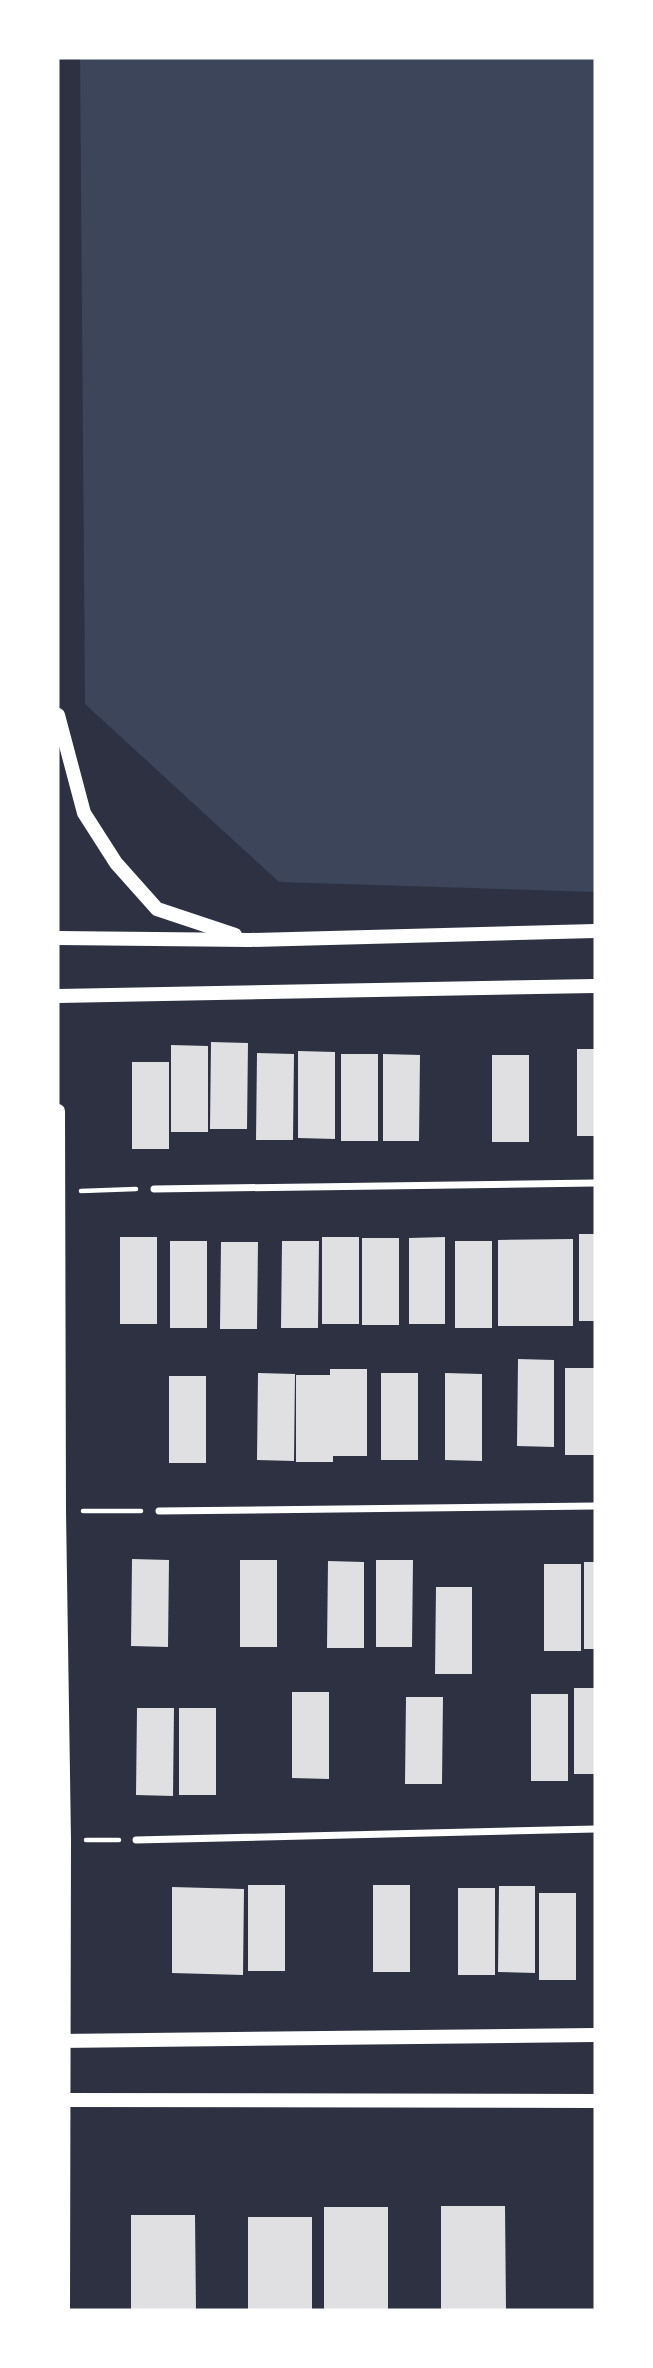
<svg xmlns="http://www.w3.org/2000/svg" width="653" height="2368" font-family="Barlow,sans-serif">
  <rect width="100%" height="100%" fill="#2d3142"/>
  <polygon fill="#3c4559" points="80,58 595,58 595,892 279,882 85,704"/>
  <g fill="#e0e0e3">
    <polygon points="211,1042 248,1043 247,1129 210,1129"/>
    <polygon points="171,1045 208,1046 208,1132 171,1132"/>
    <rect x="577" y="1049" width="18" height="87"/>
    <polygon points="298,1051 335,1052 335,1139 298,1138"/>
    <polygon points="257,1053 294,1054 293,1140 256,1140"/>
    <rect x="341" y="1054" width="37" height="87"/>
    <polygon points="383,1054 420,1055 419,1141 383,1141"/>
    <rect x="492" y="1055" width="37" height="87"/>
    <rect x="132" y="1062" width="37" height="87"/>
    <rect x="579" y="1234" width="16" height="87"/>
    <rect x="120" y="1237" width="37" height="87"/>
    <rect x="322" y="1237" width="37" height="87"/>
    <polygon points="445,1237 445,1324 409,1324 409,1238"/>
    <rect x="362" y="1238" width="37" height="87"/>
    <polygon points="573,1239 573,1326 498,1326 498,1240"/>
    <rect x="170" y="1241" width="37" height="87"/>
    <polygon points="282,1241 319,1241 318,1328 281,1328"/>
    <rect x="455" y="1241" width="37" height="87"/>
    <polygon points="221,1242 258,1242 257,1329 220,1329"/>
    <polygon points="518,1359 554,1360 554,1447 517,1446"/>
    <rect x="565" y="1368" width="30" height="87"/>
    <polygon points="330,1369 367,1369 367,1456 333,1456 333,1462 296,1462 296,1375 330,1375"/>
    <polygon points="258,1373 295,1374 294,1461 257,1460"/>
    <rect x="381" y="1373" width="37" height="87"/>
    <polygon points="445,1373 482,1374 482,1461 445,1460"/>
    <rect x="169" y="1376" width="37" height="87"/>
    <polygon points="132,1559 169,1560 168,1647 131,1646"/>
    <rect x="240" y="1560" width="37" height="87"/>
    <polygon points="376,1560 413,1560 412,1647 376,1647"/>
    <polygon points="328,1561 364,1562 364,1648 327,1648"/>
    <rect x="584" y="1562" width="11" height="87"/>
    <rect x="544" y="1564" width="37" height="87"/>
    <polygon points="436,1587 472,1587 472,1674 435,1674"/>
    <rect x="574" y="1688" width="21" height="86"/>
    <polygon points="292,1692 329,1692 329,1779 292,1778"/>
    <rect x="531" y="1694" width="37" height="87"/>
    <polygon points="406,1697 443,1697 442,1784 405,1784"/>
    <polygon points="137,1708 174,1708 173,1796 136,1795"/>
    <rect x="179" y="1708" width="37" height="87"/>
    <rect x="248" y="1885" width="37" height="86"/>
    <rect x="373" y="1885" width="37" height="87"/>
    <polygon points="499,1886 535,1886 535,1973 498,1972"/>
    <polygon points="172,1887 244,1889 243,1975 172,1973"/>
    <rect x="458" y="1888" width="37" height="87"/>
    <rect x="539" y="1893" width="37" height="87"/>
    <polygon points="441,2206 505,2206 506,2310 441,2310"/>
    <rect x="324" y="2207" width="64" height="103"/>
    <polygon points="131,2215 195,2215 196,2310 131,2310"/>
    <rect x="248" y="2217" width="64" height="93"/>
  </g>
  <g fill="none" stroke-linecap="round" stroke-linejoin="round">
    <g stroke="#fff" stroke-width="4.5">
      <polyline points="81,1191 136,1189"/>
      <polyline points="83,1511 141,1511"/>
      <polyline points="86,1840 119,1840"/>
    </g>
    <g stroke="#fff" stroke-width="7">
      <polyline points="154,1189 595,1183"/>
      <polyline points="159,1511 595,1506"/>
      <polyline points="136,1840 595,1829"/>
    </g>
    <g stroke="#fff" stroke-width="14">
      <polyline points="58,715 84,813 116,863 157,909 235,935"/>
      <polyline points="58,938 250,940 595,931"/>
      <polyline points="58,996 595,986"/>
      <polyline points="58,1111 59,1511 64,1840 63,2310"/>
      <polyline points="58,2041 595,2035"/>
      <polyline points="58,2100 595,2101"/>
    </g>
  </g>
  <rect width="653" height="2368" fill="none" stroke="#ffffff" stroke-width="119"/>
</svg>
